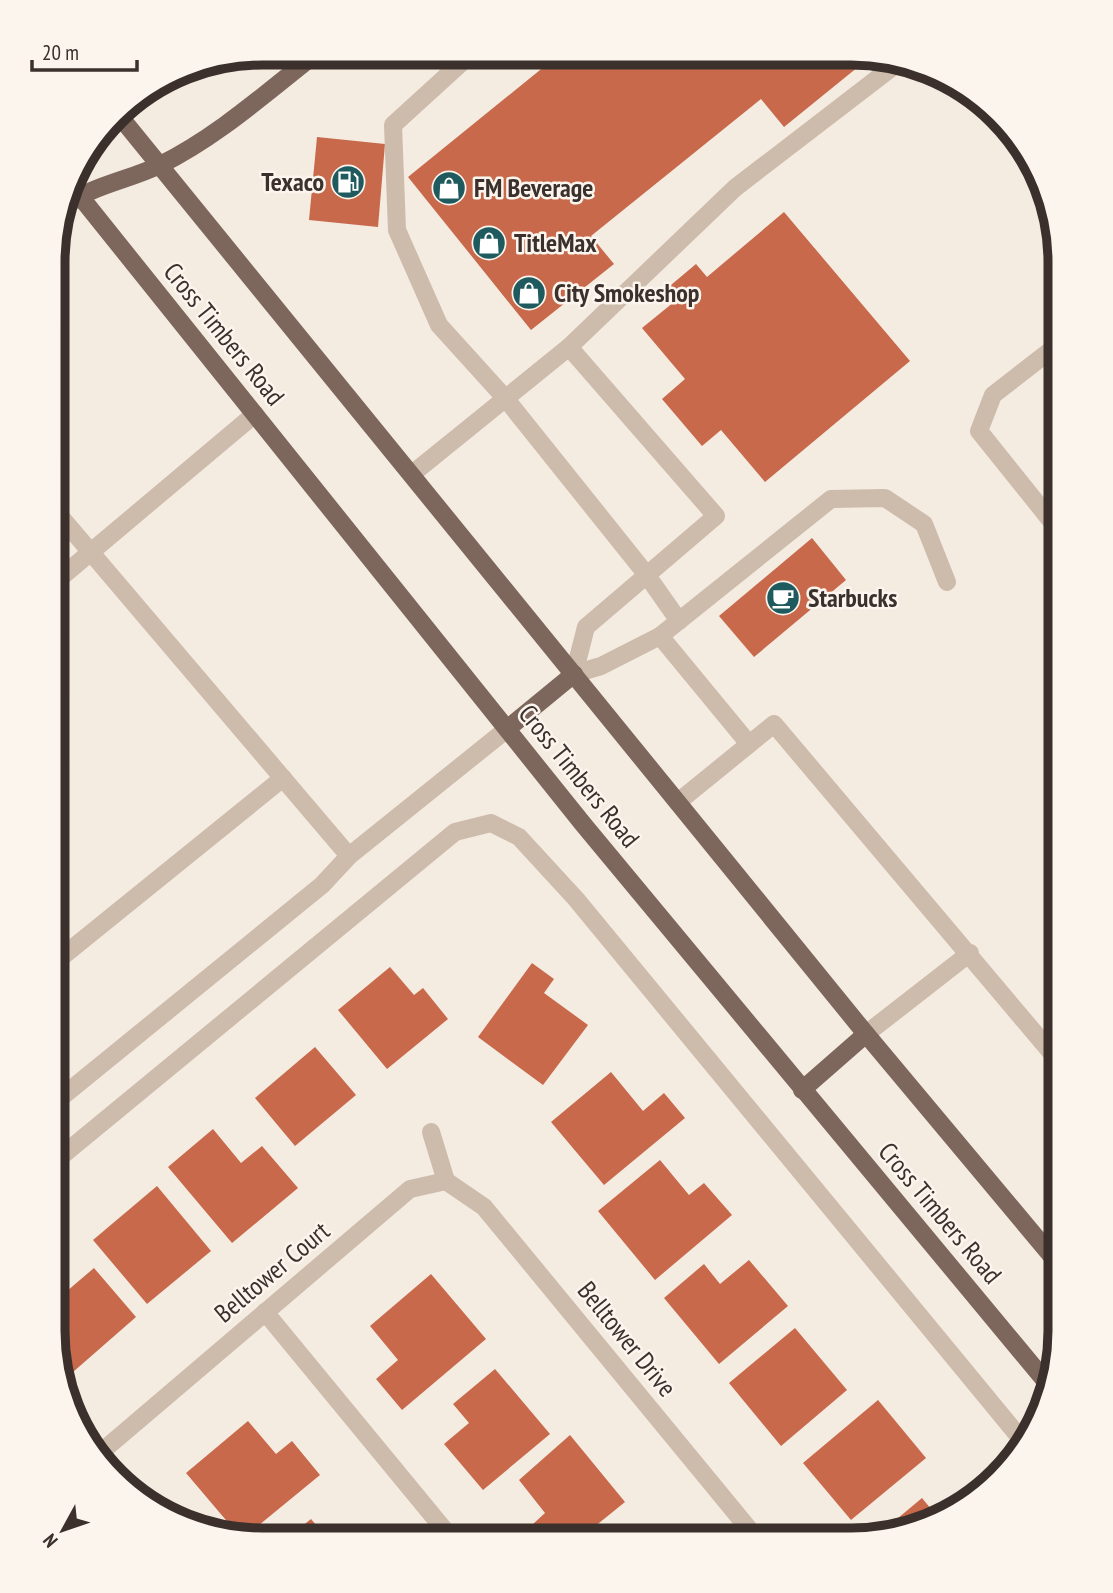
<svg xmlns="http://www.w3.org/2000/svg" width="1113" height="1593" font-family="'PT Sans Narrow',sans-serif">
  <rect width="100%" height="100%" fill="#f4ebe1"/>
  <g fill="#c8694b">
    <polygon points="561,53 724,54 874,54 784,127 761,99 591,236 614,264 531,330 408,177"/>
    <polygon points="317,137 385,144 378,227 309,220"/>
    <polygon points="784,212 910,361 765,482 721,430 702,446 662,399 685,379 642,328 674,302 665,290 696,264 707,277"/>
    <polygon points="812,538 846,580 754,657 719,616"/>
    <polygon points="532,963 554,979 544,993 588,1025 543,1085 478,1037"/>
    <polygon points="390,967 414,995 423,988 448,1019 387,1069 338,1010"/>
    <polygon points="315,1047 356,1095 295,1146 255,1098"/>
    <polygon points="611,1072 643,1111 664,1093 685,1118 604,1185 551,1122"/>
    <polygon points="213,1129 241,1163 262,1146 298,1188 232,1243 168,1167"/>
    <polygon points="660,1160 689,1195 704,1183 732,1215 655,1280 598,1211"/>
    <polygon points="157,1186 211,1251 147,1304 93,1240"/>
    <polygon points="749,1260 788,1306 719,1364 664,1298 704,1264 720,1284"/>
    <polygon points="94,1268 136,1317 73,1372 58,1354 53,1332 53,1288 60,1297"/>
    <polygon points="431,1274 486,1339 402,1410 376,1379 398,1360 370,1326"/>
    <polygon points="795,1328 847,1390 781,1446 729,1383"/>
    <polygon points="495,1369 550,1434 483,1490 444,1444 469,1423 453,1404"/>
    <polygon points="878,1400 926,1458 851,1520 803,1463"/>
    <polygon points="248,1421 276,1454 292,1441 320,1475 242,1539 186,1473"/>
    <polygon points="570,1435 625,1502 578,1540 523,1540 520,1536 545,1513 519,1480"/>
    <polygon points="922,1498 940,1520 879,1534"/>
    <polygon points="311,1519 328,1539 286,1539"/>
    <polygon points="365,1532 371,1539 357,1539"/>
  </g>
  <g fill="none" stroke-linecap="round" stroke-linejoin="round">
    <g stroke="#cdbbac" stroke-width="18">
      <polyline points="472,53 393,125 397,230 439,325 506,399 646,574 679,621"/>
      <polyline points="569,347 716,516 586,627 574,674"/>
      <polyline points="412,474 569,347 735,188 899,62"/>
      <polyline points="54,509 349,856 507,729"/>
      <polyline points="1060,532 979,431 993,395 1060,343"/>
      <polyline points="54,583 255,414"/>
      <polyline points="660,636 749,744"/>
      <polyline points="574,674 601,666 660,636 831,499 885,498 924,524 947,582"/>
      <polyline points="678,802 774,724 1060,1063"/>
      <polyline points="53,964 283,778"/>
      <polyline points="866,1034 970,953"/>
      <polyline points="53,1104 322,885 349,856"/>
      <polyline points="431,1132 446,1181"/>
      <polyline points="53,1163 455,832 491,823 519,837 576,899 1026,1445"/>
      <polyline points="446,1181 484,1207 758,1540"/>
      <polyline points="265,1312 452,1539"/>
      <polyline points="100,1453 410,1189 446,1181"/>
    </g>
    <g stroke="#7d675c" stroke-width="18">
      <polyline points="117,113 866,1034 1060,1266"/>
      <polyline points="71,185 583,824 1047,1383"/>
      <path d="M 63,208 C 91,185 127,181 160,165 C 217,137 267,92 317,53"/>
      <polyline points="507,729 574,674"/>
      <polyline points="802,1090 866,1034"/>
    </g>
  </g>
  <defs>
    <g id="fuel-disc" transform="scale(1.75)"><circle r="9.5" fill="#1f5a5e" stroke="#fbf5ee"/><path d="M-5.5-6h7V0h2V4h1.3V-2.5L3-4.5l.8-.8L6-3V5H2.5V1h-1V6h-7ZM-4.2-4.7v3.2H.2V-4.7Z" fill="#fff"/></g>
    <g id="shop-disc" transform="scale(1.75)"><circle r="9.5" fill="#1f5a5e" stroke="#fbf5ee"/><path d="M-5-2.5h2.3a2.7 3.5 0 0 1 5.4 0H5L5.5 6h-11ZM-1.5-2.5h3a1.5 2.3 0 0 0-3 0Z" fill="#fff"/></g>
    <g id="cafe-disc" transform="scale(1.75)"><circle r="9.5" fill="#1f5a5e" stroke="#fbf5ee"/><path d="M-5.5-4.5H6V0H3Q3 3.5 0 3.5H-2.5Q-5.5 3.5-5.5 0ZM3-3.2v2h1.7v-2ZM-6 4.5H4V6H-6Z" fill="#fff"/></g>
  </defs>
  <g fill-rule="evenodd">
    <use href="#fuel-disc" x="348" y="182"/>
    <use href="#shop-disc" x="449" y="188"/>
    <use href="#shop-disc" x="489" y="243"/>
    <use href="#shop-disc" x="529" y="293"/>
    <use href="#cafe-disc" x="783" y="598"/>
  </g>
  <g text-anchor="middle" stroke-width="5" stroke-linejoin="round" paint-order="stroke">
    <g font-size="26" font-weight="bold" fill="#3b302b" stroke="#fbf5ee" text-anchor="start">
      <text x="324" y="191" text-anchor="end">Texaco</text>
      <text x="474" y="197">FM Beverage</text>
      <text x="514" y="252">TitleMax</text>
      <text x="554" y="302">City Smokeshop</text>
      <text x="808" y="607">Starbucks</text>
    </g>
    <g font-size="26" fill="#3b302b" stroke="#fbf5ee">
      <text transform="translate(224 334) rotate(51)" y="9">Cross Timbers Road</text>
      <text transform="translate(579 776) rotate(51)" y="9">Cross Timbers Road</text>
      <text transform="translate(940 1213) rotate(50)" y="9">Cross Timbers Road</text>
      <text transform="translate(272 1272) rotate(-40)" y="9">Belltower Court</text>
      <text transform="translate(627 1339) rotate(51)" y="9">Belltower Drive</text>
    </g>
  </g>
  <path d="M0 0H1113V1593H0ZM262 65H851A197 197 0 0 1 1048 262V1331A197 197 0 0 1 851 1528H262A197 197 0 0 1 65 1331V262A197 197 0 0 1 262 65Z" fill="#fbf5ee" fill-rule="evenodd"/>
  <path fill="none" stroke="#3b302b" stroke-width="9" d="M262 65H851A197 197 0 0 1 1048 262V1331A197 197 0 0 1 851 1528H262A197 197 0 0 1 65 1331V262A197 197 0 0 1 262 65Z"/>
  <g transform="translate(63 1530) rotate(230)" stroke="#fbf5ee" stroke-width="5" paint-order="stroke">
  <path d="M0-5L12 26L0 18L-12 26Z" fill="#3b302b"/>
  <text y="-10" font-size="19" font-weight="bold" text-anchor="middle" fill="#3b302b">N</text>
  </g>
  <path d="M32 60v10h105v-10" fill="none" stroke="#3b302b" stroke-width="3.5"/>
  <text x="42" y="60" font-size="21" fill="#3b302b" stroke="#fbf5ee" stroke-width="5" paint-order="stroke">20 m</text>
</svg>
